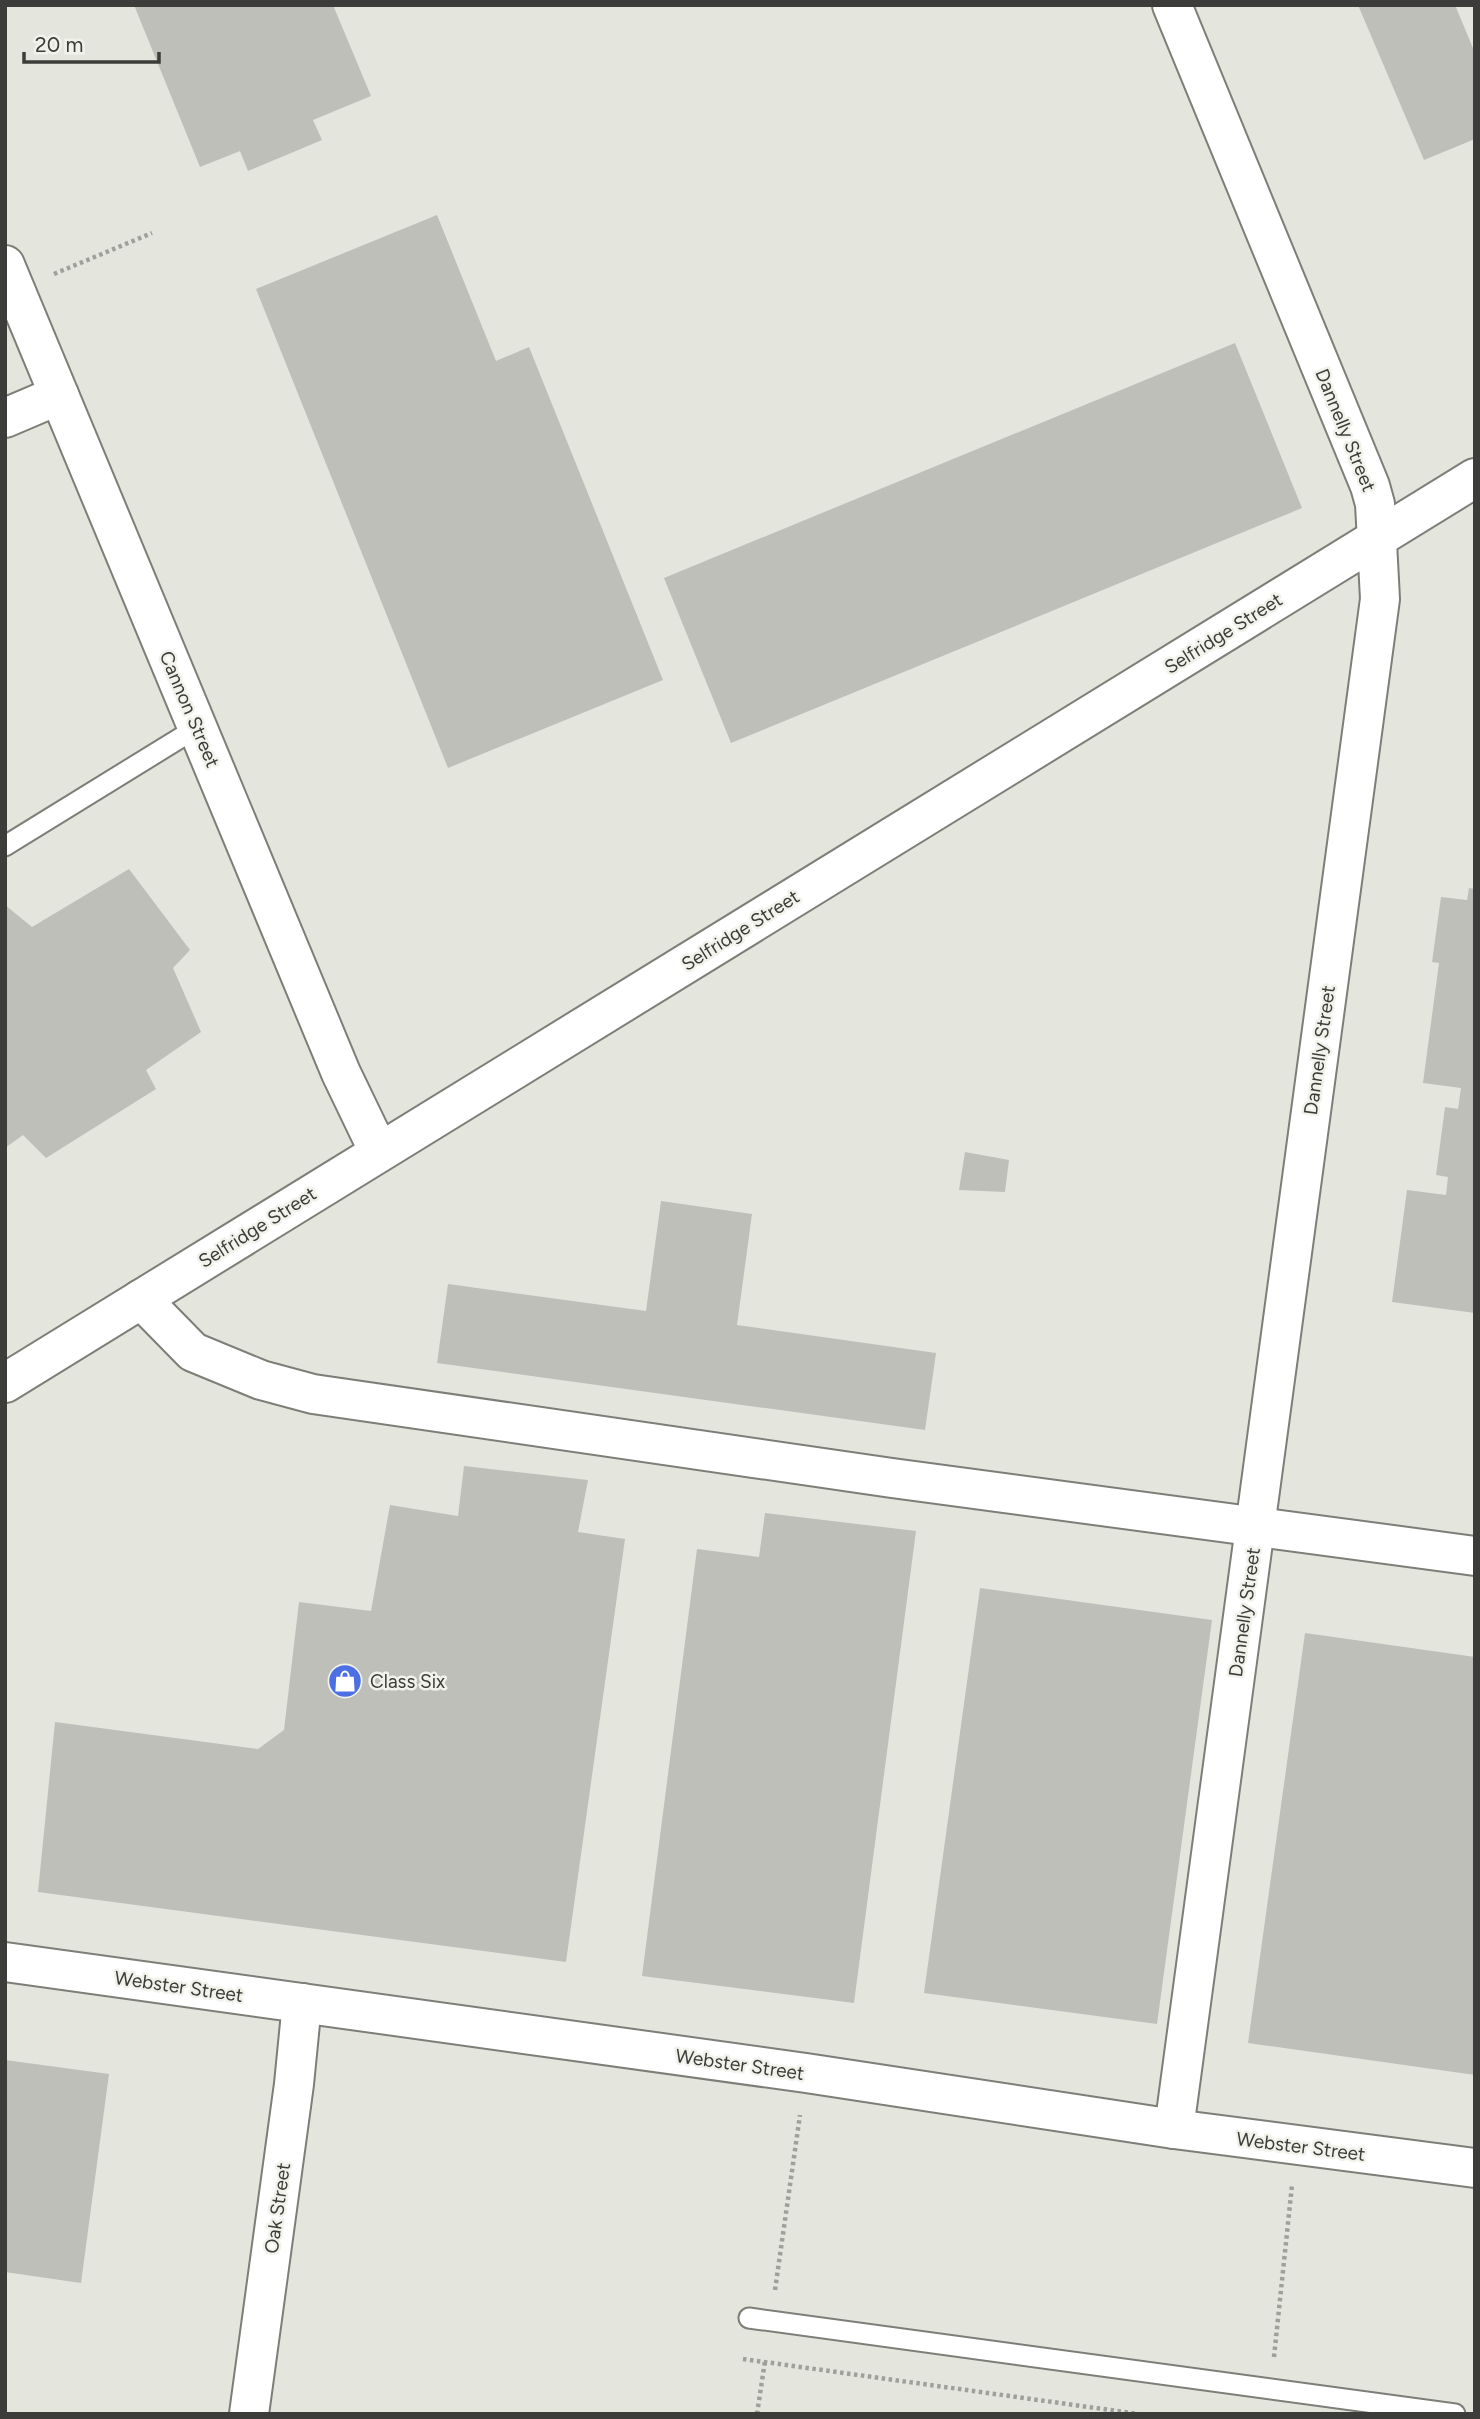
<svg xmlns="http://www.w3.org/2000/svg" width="1480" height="2419" font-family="Figtree,sans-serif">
  <rect width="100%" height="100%" fill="#e4e6de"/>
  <g fill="#bdbfb8">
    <polygon points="134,5 333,5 371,96 313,120 322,140 248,171 240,151 200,167"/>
    <polygon points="1358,5 1455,5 1475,53 1475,139 1424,160"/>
    <polygon points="437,215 496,361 529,347 663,680 448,768 256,289"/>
    <polygon points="1235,343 1302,508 731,743 664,578"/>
    <polygon points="129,869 190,950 173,968 201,1032 146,1070 156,1089 46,1158 23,1135 5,1148 5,905 32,927"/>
    <polygon points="1469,888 1475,889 1475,1313 1392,1302 1407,1190 1446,1195 1448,1177 1436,1175 1445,1107 1458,1109 1461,1088 1423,1083 1439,963 1432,962 1441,897 1467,900"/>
    <polygon points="965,1152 1009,1160 1005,1192 959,1190"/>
    <polygon points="661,1201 752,1214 737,1325 936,1353 925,1430 437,1363 448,1284 646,1311"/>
    <polygon points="464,1466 588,1480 578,1532 625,1539 566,1962 38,1892 55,1722 258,1749 284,1730 299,1602 371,1611 390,1505 458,1516"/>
    <polygon points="765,1513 916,1531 854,2003 642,1976 697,1549 759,1557"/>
    <polygon points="980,1588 1212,1620 1157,2024 924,1993"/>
    <polygon points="1305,1633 1475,1657 1475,2075 1248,2043"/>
    <polygon points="5,2060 109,2074 81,2283 5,2272"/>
  </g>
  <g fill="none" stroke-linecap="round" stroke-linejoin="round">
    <g stroke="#7d7e77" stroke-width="23">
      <g id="lane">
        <polyline points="5,846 198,727"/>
        <polyline points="749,2318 1455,2414"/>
      </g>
    </g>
    <g stroke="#7d7e77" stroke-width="42">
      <g id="street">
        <polyline points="1172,5 1370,486 1375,504 1380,599 1174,2129"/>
        <polyline points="5,265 341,1073 379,1152"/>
        <polyline points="5,418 59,395"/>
        <polyline points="141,1299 193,1352 261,1380 313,1394 892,1478 1475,1556"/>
        <polyline points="5,1383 1475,478"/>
        <polyline points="5,1962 806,2073 1174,2129 1475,2168"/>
        <polyline points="249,2414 294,2084 302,2003"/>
      </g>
    </g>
    <g stroke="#9ea09a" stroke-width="4.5" stroke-dasharray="3.5 3.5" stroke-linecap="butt">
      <polyline points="54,274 152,233"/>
      <polyline points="775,2290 800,2115"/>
      <polyline points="1274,2357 1292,2185"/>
      <polyline points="743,2359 1139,2414"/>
      <polyline points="757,2414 765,2361"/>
    </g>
    <use href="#lane" stroke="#fff" stroke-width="19"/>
    <use href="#street" stroke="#fff" stroke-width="38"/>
  </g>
  <defs>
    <g id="shop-disc" transform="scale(1.75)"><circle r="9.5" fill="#4c6fe3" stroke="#f1f3eb"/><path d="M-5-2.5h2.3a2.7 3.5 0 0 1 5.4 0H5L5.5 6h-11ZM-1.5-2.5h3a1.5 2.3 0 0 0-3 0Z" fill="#fff"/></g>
  </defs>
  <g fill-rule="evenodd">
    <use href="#shop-disc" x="345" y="1681"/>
  </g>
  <g text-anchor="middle" stroke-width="5" stroke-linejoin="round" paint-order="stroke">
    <g font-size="19" fill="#3c3d3a" stroke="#f1f3eb">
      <text transform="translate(1346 430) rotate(68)" y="7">Dannelly Street</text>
      <text transform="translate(1223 633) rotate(-32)" y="7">Selfridge Street</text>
      <text transform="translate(190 709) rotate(67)" y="7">Cannon Street</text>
      <text transform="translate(740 930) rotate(-32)" y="7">Selfridge Street</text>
      <text transform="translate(1319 1050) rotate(-82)" y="7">Dannelly Street</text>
      <text transform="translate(257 1227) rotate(-32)" y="7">Selfridge Street</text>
      <text transform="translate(1244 1612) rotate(-82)" y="7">Dannelly Street</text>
      <text transform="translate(179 1986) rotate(8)" y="7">Webster Street</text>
      <text transform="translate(740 2064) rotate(8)" y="7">Webster Street</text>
      <text transform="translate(1301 2146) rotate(7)" y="7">Webster Street</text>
      <text transform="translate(277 2208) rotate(-82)" y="7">Oak Street</text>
    </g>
    <g font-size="19" fill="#3c3d3a" stroke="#f1f3eb" text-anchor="start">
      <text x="370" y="1688">Class Six</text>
    </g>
  </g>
  <rect width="1480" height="2419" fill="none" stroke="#3c3d3a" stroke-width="14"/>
  <path d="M24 52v10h135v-10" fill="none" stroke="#3c3d3a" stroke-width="3.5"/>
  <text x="35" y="52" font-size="21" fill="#3c3d3a" stroke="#f1f3eb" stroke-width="5" paint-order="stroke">20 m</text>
</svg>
